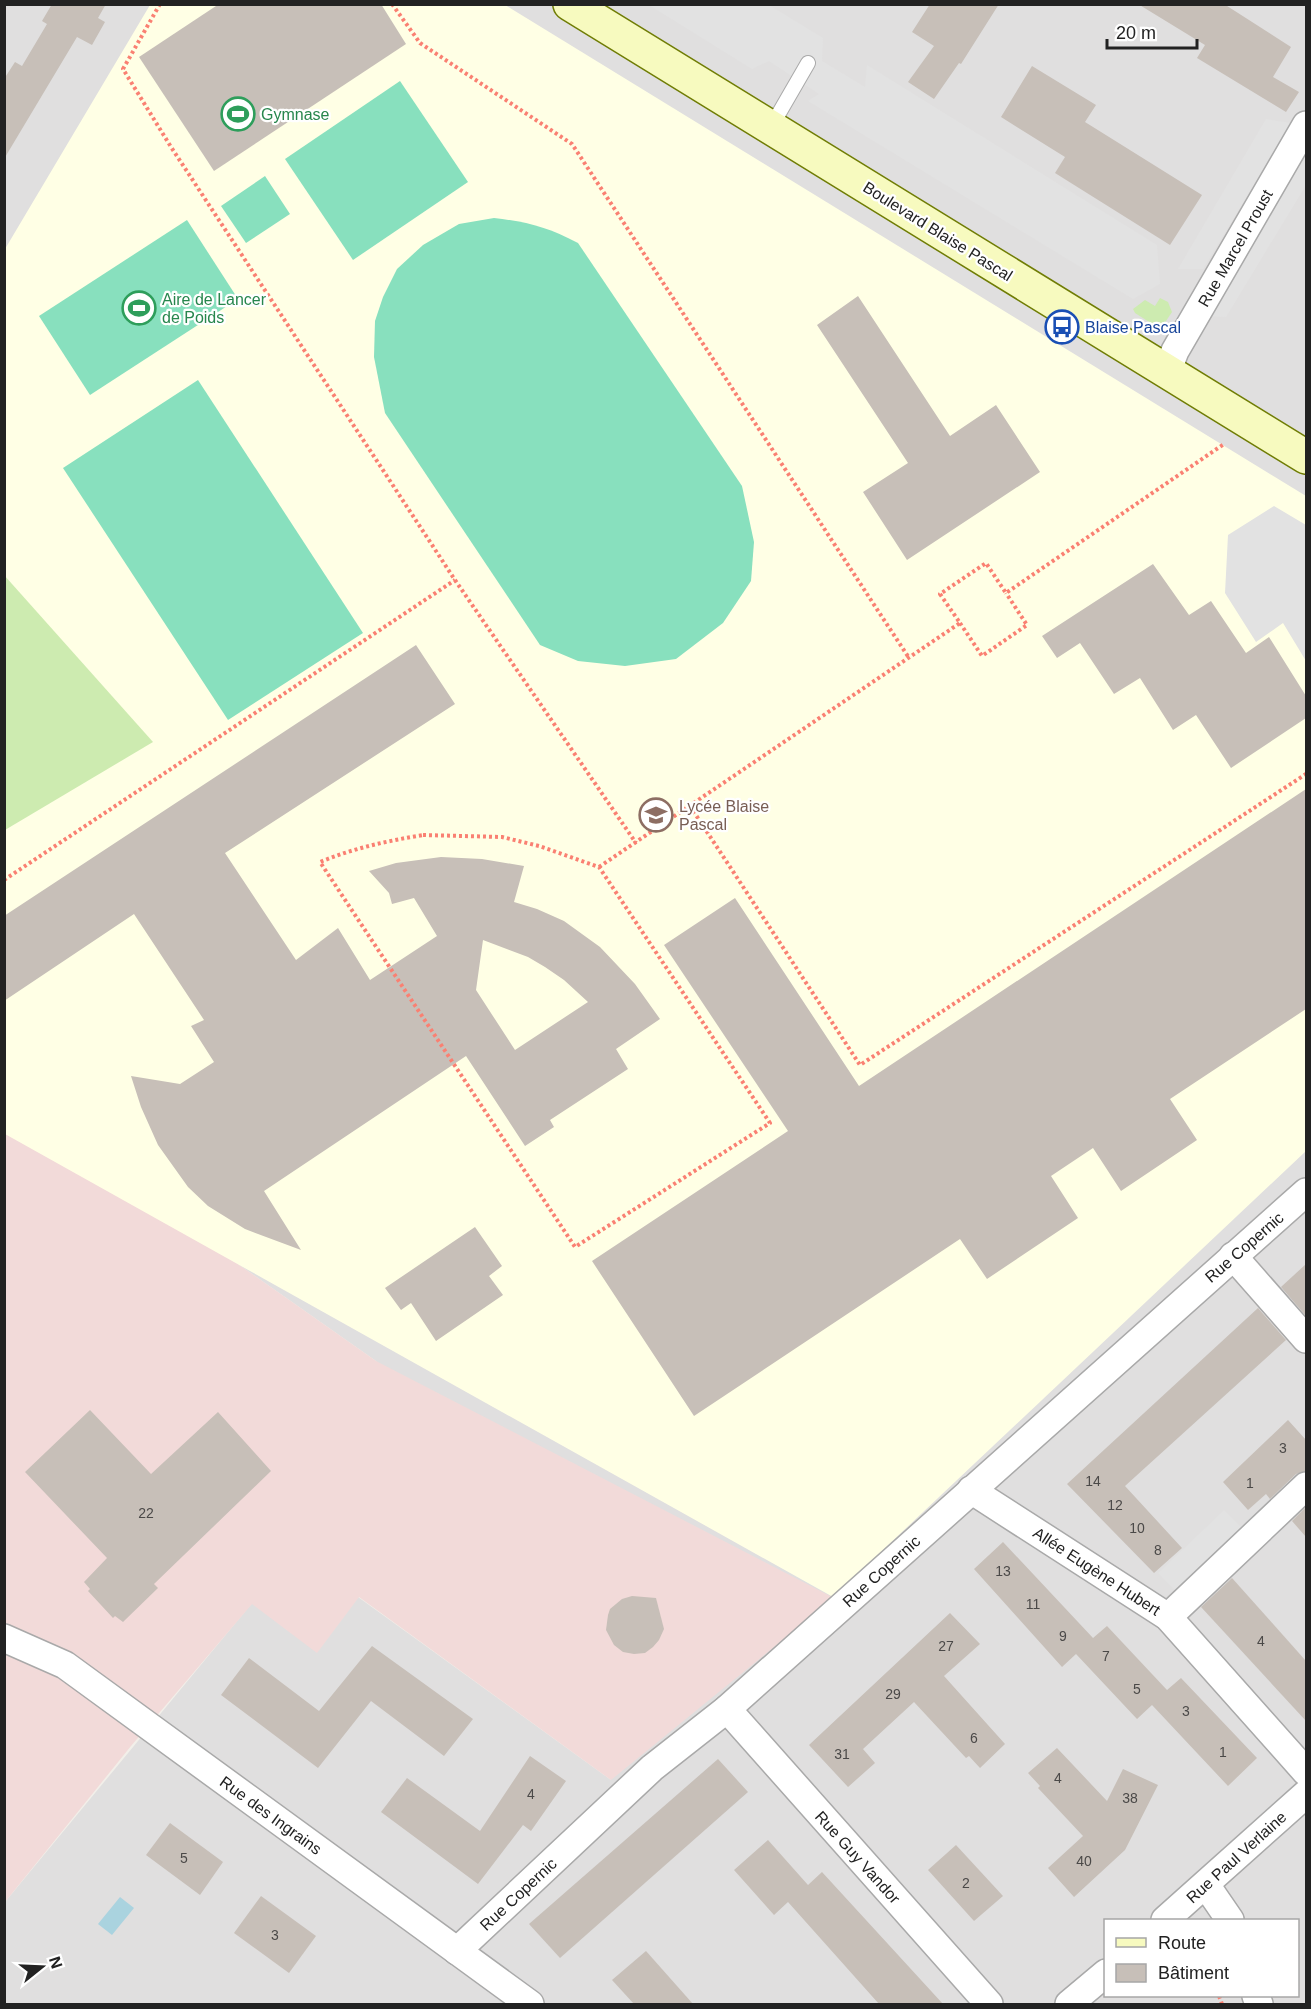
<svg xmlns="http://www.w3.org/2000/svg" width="1311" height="2009" font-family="Helvetica,sans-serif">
  <rect width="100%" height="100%" fill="#f2efe9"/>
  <path fill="#e0dfdf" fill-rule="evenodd" d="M 5,5 L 1306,5 L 1306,2004 L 5,2004 L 5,1902 L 252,1603 L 358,1597 L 611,1780 L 376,1361 L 225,1255 L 5,1132 ZM 1106,1920 L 1298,1920 L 1298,1996 L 1106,1996 Z"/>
  <polygon fill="#f2dad9" points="5,1132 225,1255 376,1361 834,1598 611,1780 359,1597 317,1653 252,1604 131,1746 5,1902"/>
  <polygon fill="#ffffe5" points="150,5 505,5 1306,496 1306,1151 833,1597 5,1134 5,249"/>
  <g fill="#cdebb0">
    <polygon points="1160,298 1168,302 1172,312 1164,324 1157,327 1135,313 1133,309 1145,300 1155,306"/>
    <polygon points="4,575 153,742 5,830 4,830"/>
  </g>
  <g fill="#88e0be">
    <polygon points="400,81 468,182 353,260 285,159"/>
    <polygon points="265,176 290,214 246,243 221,206"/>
    <path d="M 494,218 C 528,222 547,227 578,243 L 742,486 L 754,542 L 751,581 L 723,623 L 676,659 L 625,666 L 578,661 L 540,645 L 385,413 L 374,357 L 375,321 L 383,297 L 397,269 L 423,245 L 459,224 Z"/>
    <polygon points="187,220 238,299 90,395 39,316"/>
    <polygon points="198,380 363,633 228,720 63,468"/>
  </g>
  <g fill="#e2e2e2">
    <polygon points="649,5 769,5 823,38 822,61 865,87 867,65 1157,245 1160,284 1133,299 808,101 819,94 769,61 752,69"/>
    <polygon points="1266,119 1291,123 1203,269 1178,269"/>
    <polygon points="1306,147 1306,185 1226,317 1203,316"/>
    <polygon points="1274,506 1306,525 1306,661 1283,623 1256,642 1225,593 1228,535"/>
    <polygon points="1224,1510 1243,1529 1176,1592 1158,1573"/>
  </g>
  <polygon fill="#aad3df" points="120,1897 134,1908 112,1935 98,1924"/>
  <g fill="#c7bfb8" fill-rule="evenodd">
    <polygon points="52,4 106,4 98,18 105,22 92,45 77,37 4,159 4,79 15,62 22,66 47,24 42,21"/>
    <polygon points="219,4 381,4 406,44 214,171 139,57"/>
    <polygon points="930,4 999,4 961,64 959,63 934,99 908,82 934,46 912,32"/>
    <polygon points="1138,4 1224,4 1291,47 1273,77 1299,92 1286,112 1197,58 1205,45"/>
    <polygon points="1032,66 1096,105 1085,122 1202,195 1170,245 1055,173 1065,157 1001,117"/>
    <polygon points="858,296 950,436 996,405 1040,472 907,560 863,492 908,463 817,325"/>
    <polygon points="1153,564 1189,615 1211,601 1246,653 1269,637 1306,696 1306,718 1231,768 1196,715 1173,730 1140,678 1114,694 1080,643 1057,658 1042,636"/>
    <path d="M 416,645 L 455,704 L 225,853 L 296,960 L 338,928 L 370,980 L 437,936 L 414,898 L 392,904 L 389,893 L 369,871 L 396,863 L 441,857 L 482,859 L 524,866 L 514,902 L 537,909 L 564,921 L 600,947 L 635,984 L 660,1019 L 616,1049 L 628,1069 L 550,1120 L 554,1127 L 525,1146 L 466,1056 L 264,1191 L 301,1250 L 245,1229 L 208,1206 L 188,1187 L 158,1145 L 141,1107 L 131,1076 L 180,1084 L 214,1062 L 191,1026 L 204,1020 L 134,914 L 4,1001 L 4,916 ZM 483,940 L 528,957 L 545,967 L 564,980 L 588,1002 L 515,1050 L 476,990 Z"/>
    <polygon points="1306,789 1306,1009 1170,1099 1197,1140 1121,1191 1093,1148 1051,1176 1078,1218 987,1279 960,1239 694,1416 592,1261 788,1131 664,945 735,898 859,1086"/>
    <polygon points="475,1227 502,1266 489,1276 503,1295 436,1341 411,1303 401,1310 385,1288"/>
    <polygon points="1306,1264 1306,1316 1281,1287"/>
    <polygon points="1258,1308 1286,1340 1125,1486 1182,1548 1154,1573 1067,1484"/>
    <polygon points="90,1410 151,1474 218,1412 271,1471 154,1584 158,1588 123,1622 115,1616 113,1618 88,1591 90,1589 84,1582 107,1558 25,1472"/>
    <polygon points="1288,1420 1306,1440 1306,1471 1296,1474 1270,1499 1266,1494 1248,1510 1223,1482"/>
    <polygon points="1306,1507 1306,1537 1292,1521"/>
    <polygon points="1003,1542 1093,1638 1107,1626 1167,1690 1181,1678 1257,1758 1228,1786 1152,1705 1137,1719 1076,1654 1062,1667 974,1569"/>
    <polygon points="1232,1578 1306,1661 1306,1721 1201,1607"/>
    <polygon points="632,1596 656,1598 664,1629 659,1640 653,1647 645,1653 634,1654 623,1652 614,1645 606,1630 608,1615 610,1609 622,1599"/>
    <polygon points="950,1613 980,1644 944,1676 1005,1744 980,1768 969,1756 966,1758 914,1702 863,1749 875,1763 848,1787 809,1745"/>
    <polygon points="372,1646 473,1719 444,1756 371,1701 318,1768 221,1695 249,1658 319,1711"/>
    <polygon points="1057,1748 1107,1801 1123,1769 1158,1785 1125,1850 1074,1897 1048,1868 1083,1836 1038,1788 1040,1786 1028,1773"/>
    <polygon points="530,1756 566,1781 531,1831 523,1825 478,1884 381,1812 407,1778 480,1831"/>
    <polygon points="718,1759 748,1792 560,1958 529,1924"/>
    <polygon points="170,1823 223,1862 200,1895 146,1855"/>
    <polygon points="768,1840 808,1885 822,1872 943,2004 879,2004 788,1902 774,1915 734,1870"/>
    <polygon points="956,1845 1003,1896 974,1921 928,1870"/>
    <polygon points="261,1896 316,1936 289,1973 234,1933"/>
    <polygon points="646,1951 693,2004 634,2004 612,1980"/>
  </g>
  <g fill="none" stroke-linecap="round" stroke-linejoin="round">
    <g stroke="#a9a9a9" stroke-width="16">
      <polyline id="lane" points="771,127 808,63"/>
    </g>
    <g stroke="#a9a9a9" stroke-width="30">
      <g id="street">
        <polyline points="1167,372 1175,351 1306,125"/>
        <polyline points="1233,1256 1306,1339"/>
        <polyline points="971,1490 1168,1617 1306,1772"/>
        <polyline points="1168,1617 1306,1486"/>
        <polyline points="4,1638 65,1665 530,2004"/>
        <polyline points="727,1709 989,2004"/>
        <polyline points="1206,1885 1230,1920"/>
        <polyline points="1165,1920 1306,1794"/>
        <polyline points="457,1951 652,1768 727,1709 1306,1192"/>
        <polyline points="1256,1996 1259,2004"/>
        <polyline points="1069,2004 1106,1973"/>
      </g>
    </g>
    <g stroke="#707d05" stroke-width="36">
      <polyline id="secondary" points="570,4 1306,457"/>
    </g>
    <g stroke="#fa8072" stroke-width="4" stroke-dasharray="3 3" stroke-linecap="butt">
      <polyline points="160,4 123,69 171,147 455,580 636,843"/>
      <polyline points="392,4 420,43 572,144 909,658"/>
      <polyline points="960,623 982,656 1027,625 1006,593"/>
      <polyline points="690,806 860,1065 1306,774"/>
      <path d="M 423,835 L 502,837 L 539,846 L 599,867 L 770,1123 L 575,1247 L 320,862 C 354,848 387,841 423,835 Z"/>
      <polyline points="599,867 960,623 940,594 986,563 1006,593 1224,444"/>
      <polyline points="4,880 455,580"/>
      <polyline points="1219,1996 1222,2004"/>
    </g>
    <use href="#lane" stroke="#fff" stroke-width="14"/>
    <use href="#street" stroke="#fff" stroke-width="27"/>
    <use href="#secondary" stroke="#f7fabf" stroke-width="33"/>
  </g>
  <defs>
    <g id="stadium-ring" transform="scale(1.725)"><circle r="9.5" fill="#fff" stroke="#2e9e5b" stroke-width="1.5"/><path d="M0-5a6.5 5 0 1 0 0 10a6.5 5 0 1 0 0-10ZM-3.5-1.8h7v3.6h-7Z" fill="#2e9e5b"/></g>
    <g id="bus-ring" transform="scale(1.725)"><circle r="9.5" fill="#fff" stroke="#1a4fb4" stroke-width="1.5"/><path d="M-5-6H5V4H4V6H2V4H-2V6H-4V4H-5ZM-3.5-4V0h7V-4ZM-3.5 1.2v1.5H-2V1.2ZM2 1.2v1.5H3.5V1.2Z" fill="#1a4fb4"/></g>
    <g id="school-ring" transform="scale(1.725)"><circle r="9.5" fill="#fff" stroke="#8d6e63" stroke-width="1.5"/><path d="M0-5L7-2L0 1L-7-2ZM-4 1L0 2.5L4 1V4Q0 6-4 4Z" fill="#8d6e63"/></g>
  </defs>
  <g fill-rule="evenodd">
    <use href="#stadium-ring" x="238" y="114"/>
    <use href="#stadium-ring" x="139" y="308"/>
    <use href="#bus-ring" x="1062" y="327"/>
    <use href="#school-ring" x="656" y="815"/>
  </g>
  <g text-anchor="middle" stroke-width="4.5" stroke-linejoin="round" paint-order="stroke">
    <g font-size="14" fill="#4b4948">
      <text x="1283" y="1453">3</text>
      <text x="1093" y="1486">14</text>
      <text x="1250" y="1488">1</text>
      <text x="1115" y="1510">12</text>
      <text x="146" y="1518">22</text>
      <text x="1137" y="1533">10</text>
      <text x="1158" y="1555">8</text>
      <text x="1003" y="1576">13</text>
      <text x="1033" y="1609">11</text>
      <text x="1063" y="1641">9</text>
      <text x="1261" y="1646">4</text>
      <text x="946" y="1651">27</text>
      <text x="1106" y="1661">7</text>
      <text x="1137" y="1694">5</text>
      <text x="893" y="1699">29</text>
      <text x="1186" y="1716">3</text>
      <text x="974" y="1743">6</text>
      <text x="1223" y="1757">1</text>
      <text x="842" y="1759">31</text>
      <text x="1058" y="1783">4</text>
      <text x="531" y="1799">4</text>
      <text x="1130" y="1803">38</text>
      <text x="184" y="1863">5</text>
      <text x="1084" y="1866">40</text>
      <text x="966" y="1888">2</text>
      <text x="275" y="1940">3</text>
    </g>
    <g font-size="16" fill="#27864d" stroke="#fff" text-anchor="start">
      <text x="261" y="120">Gymnase</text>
      <text x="162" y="305">Aire de Lancer<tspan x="162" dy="18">de Poids</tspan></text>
    </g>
    <g font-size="16" fill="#222" stroke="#fff">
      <text transform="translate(938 231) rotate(32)" y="6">Boulevard Blaise Pascal</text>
      <text transform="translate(1235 248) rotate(-60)" y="6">Rue Marcel Proust</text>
      <text transform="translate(1244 1247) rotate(-41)" y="6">Rue Copernic</text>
      <text transform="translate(881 1571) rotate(-42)" y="6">Rue Copernic</text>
      <text transform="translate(1097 1571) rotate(33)" y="6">Allée Eugène Hubert</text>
      <text transform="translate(271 1815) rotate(36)" y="6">Rue des Ingrains</text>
      <text transform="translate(858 1857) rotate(48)" y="6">Rue Guy Vandor</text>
      <text transform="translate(1236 1857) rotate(-42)" y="6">Rue Paul Verlaine</text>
      <text transform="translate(518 1894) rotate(-43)" y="6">Rue Copernic</text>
    </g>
    <g font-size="16" fill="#164399" stroke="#fff" text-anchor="start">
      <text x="1085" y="333">Blaise Pascal</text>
    </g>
    <g font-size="16" fill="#785e54" stroke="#fff" text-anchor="start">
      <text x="679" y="812">Lycée Blaise<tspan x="679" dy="18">Pascal</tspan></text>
    </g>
  </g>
  <rect width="1311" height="2009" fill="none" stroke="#222222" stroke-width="12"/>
  <rect x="1104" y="1919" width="195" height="78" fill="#ffffff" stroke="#a7a7a7" stroke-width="1.5"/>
  <rect x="1116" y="1938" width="30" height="9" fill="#f7fabf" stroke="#a7a7a7" stroke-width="1.5"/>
  <text x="1158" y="1949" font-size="18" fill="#222222">Route</text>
  <rect x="1116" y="1964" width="30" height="18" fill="#c7bfb8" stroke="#a7a7a7" stroke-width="1.5"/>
  <text x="1158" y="1979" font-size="18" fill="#222222">Bâtiment</text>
  <g transform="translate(42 1967) rotate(72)" stroke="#ffffff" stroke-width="4.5" paint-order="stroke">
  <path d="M0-4.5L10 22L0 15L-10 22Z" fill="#222222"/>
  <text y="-9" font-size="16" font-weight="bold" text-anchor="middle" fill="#222222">N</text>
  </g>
  <path d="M1107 39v9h90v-9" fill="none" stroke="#222222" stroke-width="3"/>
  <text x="1116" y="39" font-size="18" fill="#222222" stroke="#ffffff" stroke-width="4.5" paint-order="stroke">20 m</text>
</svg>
